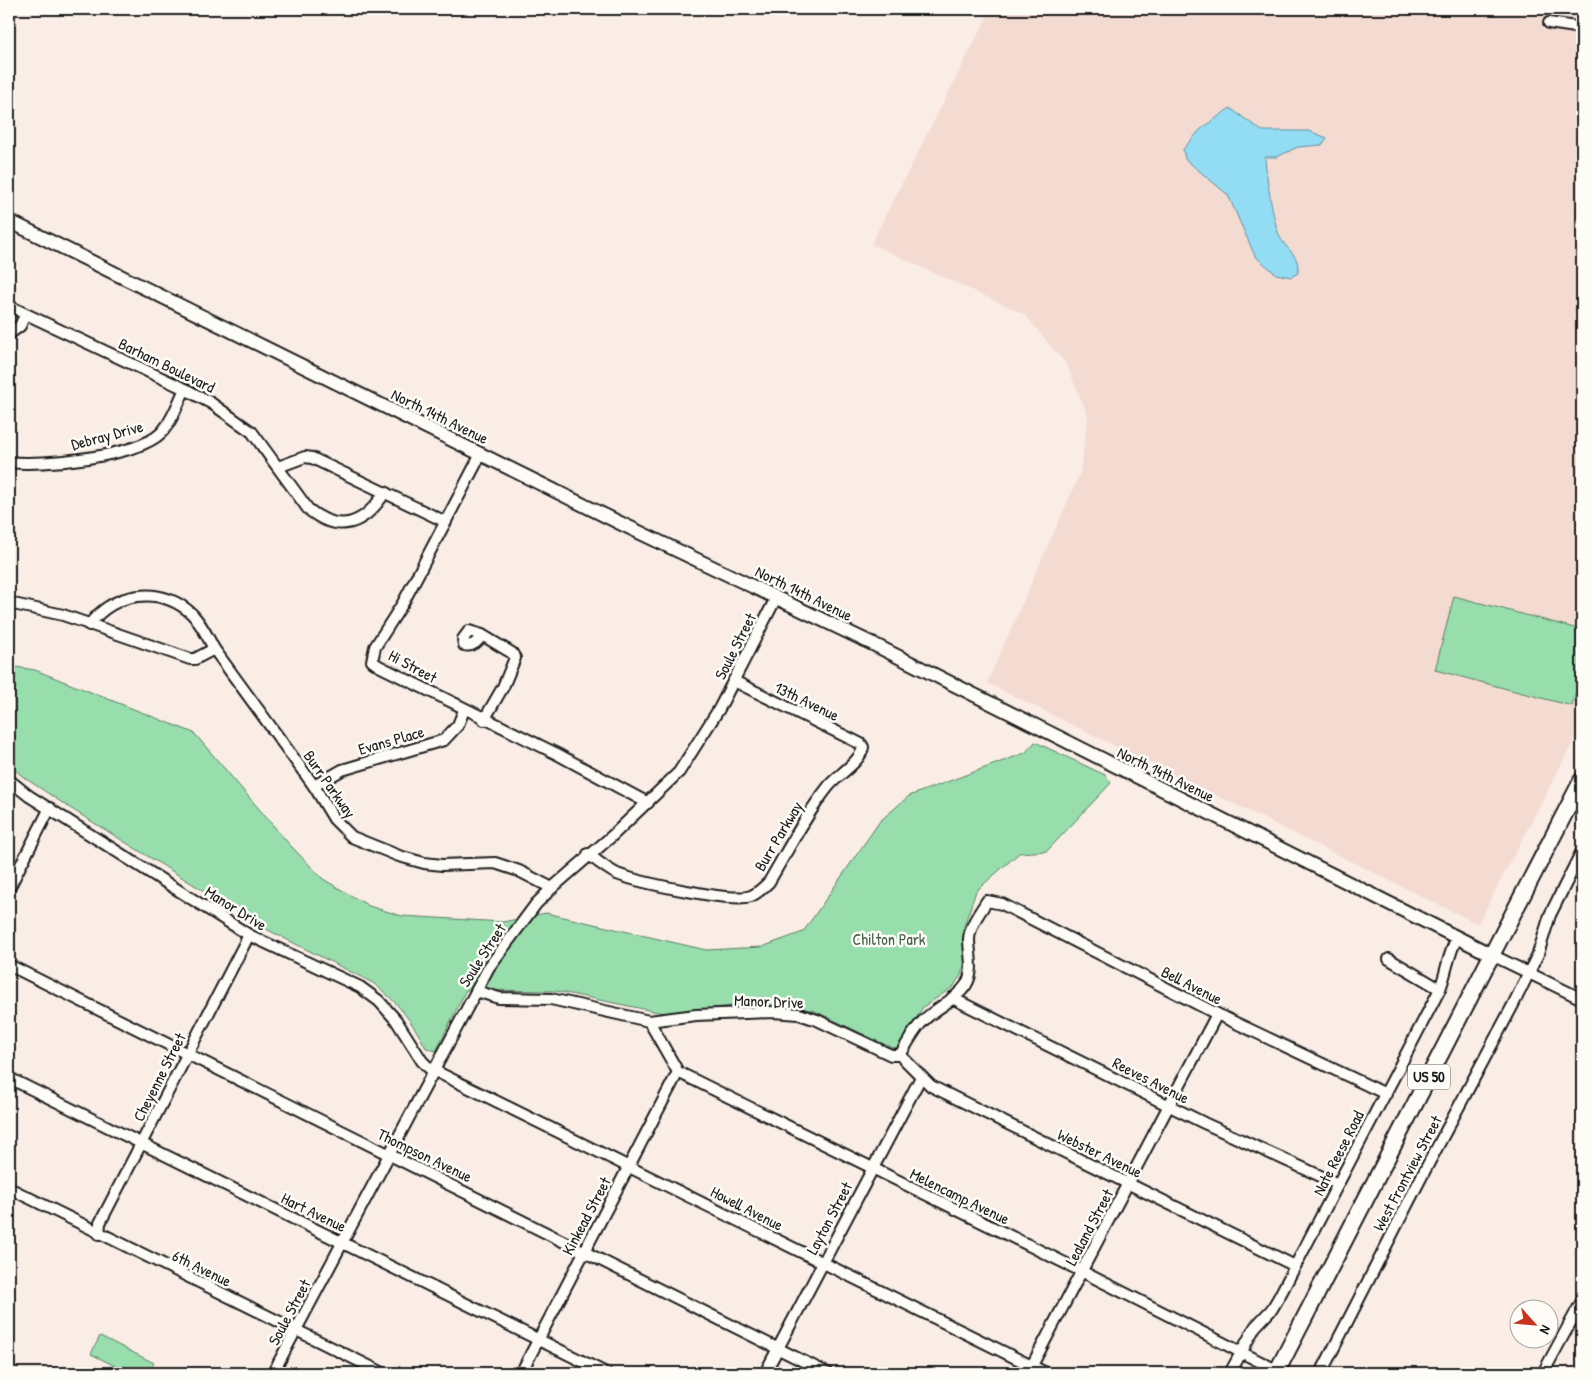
<svg xmlns="http://www.w3.org/2000/svg" width="1591" height="1382" font-family="'Patrick Hand',sans-serif">
  <rect width="100%" height="100%" fill="#f9ede6"/>
  <filter id="ink" filterUnits="userSpaceOnUse"><feTurbulence type="fractalNoise" baseFrequency=".02" numOctaves="2"/><feDisplacementMap in="SourceGraphic" scale="10" xChannelSelector="R" yChannelSelector="G"/><feConvolveMatrix kernelMatrix="1 2 1 2 8 2 1 2 1" color-interpolation-filters="sRGB"/></filter>
  <g filter="url(#ink)">
    <polygon fill="#f4dbd2" points="991,9 1562,9 1582,19 1582,725 1478,924 987,683 1080,473 1088,416 1066,364 1024,314 871,244"/>
    <g fill="#97deac" stroke="#5a7d64">
      <polygon points="1454,596 1582,630 1582,670 1572,706 1435,670"/>
      <path d="M 9,666 L 35,670 L 194,733 L 289,844 L 323,879 L 369,906 L 402,916 L 503,922 L 546,913 L 706,950 L 762,947 L 803,932 L 880,821 L 909,796 L 1025,753 L 1035,742 L 1105,775 L 1111,783 L 1047,851 L 1019,853 L 976,891 L 964,926 L 965,962 L 961,975 L 953,987 L 923,1007 L 899,1047 L 892,1048 L 815,1011 L 785,1006 L 733,1006 L 663,1013 L 556,991 L 466,990 L 436,1051 L 426,1048 C 413,1022 396,1000 373,983 L 262,927 L 70,808 L 22,776 L 9,764 Z"/>
      <polygon points="100,1336 154,1363 149,1373 129,1373 91,1354"/>
    </g>
    <path fill="#92dcf4" stroke="#638f9e" d="M 1230,108 L 1262,131 L 1309,131 L 1327,138 L 1322,145 L 1298,147 L 1277,157 L 1265,157 C 1266,174 1273,222 1280,237 C 1287,251 1300,254 1298,273 L 1291,277 L 1276,274 L 1255,256 L 1228,195 L 1185,159 L 1183,149 L 1201,129 Z"/>
    <g fill="none" stroke-linecap="round" stroke-linejoin="round">
      <g stroke="#1c1c1c" stroke-width="14">
        <g id="minor">
          <polyline points="1549,23 1582,28"/>
          <path d="M 9,306 L 185,389 L 211,403 L 252,432 L 308,509 C 340,535 365,524 385,492"/>
          <polyline points="9,334 20,326 25,315"/>
          <polyline points="481,454 403,603 375,647 372,661 379,666 557,754 648,803"/>
          <path d="M 9,462 C 42,466 136,457 161,433 C 172,422 178,403 185,389"/>
          <polyline points="278,467 305,457 312,458 446,522"/>
          <polyline points="9,603 63,615 190,659 195,659 214,649"/>
          <path d="M 89,625 C 114,592 159,585 191,613 C 201,623 208,637 214,649 L 314,786 L 334,819 L 352,837 L 399,856 L 424,863 L 442,865 L 495,863 L 519,871 L 552,888"/>
          <path d="M 469,631 L 482,635 C 478,642 473,647 464,645 L 463,639 Z"/>
          <polyline points="482,635 512,653 515,658 503,687 484,720"/>
          <polyline points="9,780 29,796 249,935 360,987 379,1001 396,1020 422,1061 429,1068 1046,1373"/>
          <polyline points="314,786 342,770 444,740 458,725 464,710"/>
          <path d="M 588,854 C 597,861 607,869 617,874 C 638,882 732,903 751,896 C 758,893 763,888 769,882 C 788,850 805,816 828,787 C 837,775 861,762 863,747 L 861,744 L 734,681"/>
          <polyline points="9,888 50,808"/>
          <polyline points="1492,955 1582,999"/>
          <polyline points="1389,959 1440,989"/>
          <polyline points="9,965 827,1373"/>
          <path d="M 476,991 L 499,998 L 551,999 L 649,1021 L 696,1015 L 773,1012 L 799,1014 L 817,1020 L 891,1055 L 900,1055 C 908,1043 914,1029 924,1020 C 936,1008 957,999 966,985 C 975,970 969,955 969,939 C 970,925 980,912 987,901 L 1002,904 L 1217,1014 L 1386,1094"/>
          <polyline points="952,998 1204,1123 1338,1184"/>
          <polyline points="649,1021 678,1072 1083,1272 1282,1373"/>
          <polyline points="900,1055 931,1086 1295,1266"/>
          <polyline points="9,1078 606,1373"/>
          <polyline points="9,1188 383,1373"/>
          <polyline points="99,1234 100,1223 249,935"/>
          <polyline points="273,1373 489,967 536,904 552,888 612,836 679,772 719,709 776,598"/>
          <polyline points="521,1373 678,1072"/>
          <polyline points="765,1373 921,1077"/>
          <polyline points="1028,1373 1217,1014"/>
          <path d="M 1230,1373 L 1255,1327 L 1272,1309 L 1279,1297 L 1440,989 C 1447,971 1448,954 1457,938"/>
          <polyline points="1321,1373 1424,1172 1513,1005 1538,954 1550,915 1582,851"/>
          <polyline points="1543,1373 1582,1301"/>
        </g>
      </g>
      <g stroke="#1c1c1c" stroke-width="16">
        <polyline id="major" points="9,221 622,524 873,644 1492,955"/>
      </g>
      <g stroke="#1c1c1c" stroke-width="19">
        <polyline id="highway" points="1276,1373 1582,780"/>
      </g>
      <use href="#minor" stroke="#fdfcf7" stroke-width="10"/>
      <use href="#major" stroke="#fdfcf7" stroke-width="12"/>
      <use href="#highway" stroke="#fdfcf7" stroke-width="15"/>
    </g>
  </g>
  <g text-anchor="middle" stroke-width="5" stroke-linejoin="round" paint-order="stroke">
    <rect fill="#fdfcf7" stroke="#605f5e" stroke-width="1" x="1408" y="1064.5" width="42" height="25" rx="4"/>
    <g font-size="15" font-weight="bold" fill="#1c1c1c">
      <text x="1429" y="1082">US 50</text>
    </g>
    <g font-size="16" fill="#1c1c1c" stroke="#fdfcf7">
      <text transform="translate(167 365) rotate(26)" y="6">Barham Boulevard</text>
      <text transform="translate(440 416) rotate(26)" y="6">North 14th Avenue</text>
      <text transform="translate(107 435) rotate(-15)" y="6">Debray Drive</text>
      <text transform="translate(804 593) rotate(26)" y="6">North 14th Avenue</text>
      <text transform="translate(735 646) rotate(-63)" y="6">Soule Street</text>
      <text transform="translate(413 666) rotate(28)" y="6">Hi Street</text>
      <text transform="translate(807 701) rotate(26)" y="6">13th Avenue</text>
      <text transform="translate(391 740) rotate(-16)" y="6">Evans Place</text>
      <text transform="translate(1166 774) rotate(26)" y="6">North 14th Avenue</text>
      <text transform="translate(330 784) rotate(55)" y="6">Burr Parkway</text>
      <text transform="translate(778 836) rotate(-59)" y="6">Burr Parkway</text>
      <text transform="translate(236 908) rotate(32)" y="6">Manor Drive</text>
      <text transform="translate(482 955) rotate(-57)" y="6">Soule Street</text>
      <text transform="translate(1192 985) rotate(27)" y="6">Bell Avenue</text>
      <text transform="translate(769 1001) rotate(2)" y="6">Manor Drive</text>
      <text transform="translate(159 1077) rotate(-63)" y="6">Cheyenne Street</text>
      <text transform="translate(1151 1080) rotate(27)" y="6">Reeves Avenue</text>
      <text transform="translate(1100 1153) rotate(26)" y="6">Webster Avenue</text>
      <text transform="translate(1338 1153) rotate(-63)" y="6">Nate Reese Road</text>
      <text transform="translate(425 1155) rotate(26)" y="6">Thompson Avenue</text>
      <text transform="translate(1407 1173) rotate(-62)" y="6">West Frontview Street</text>
      <text transform="translate(960 1196) rotate(26)" y="6">Melencamp Avenue</text>
      <text transform="translate(747 1208) rotate(27)" y="6">Howell Avenue</text>
      <text transform="translate(314 1212) rotate(26)" y="6">Hart Avenue</text>
      <text transform="translate(586 1216) rotate(-62)" y="6">Kinkead Street</text>
      <text transform="translate(829 1218) rotate(-62)" y="6">Layton Street</text>
      <text transform="translate(1089 1227) rotate(-62)" y="6">Lealand Street</text>
      <text transform="translate(202 1268) rotate(26)" y="6">6th Avenue</text>
      <text transform="translate(289 1312) rotate(-62)" y="6">Soule Street</text>
    </g>
    <g font-size="16" fill="#47604e" stroke="#fdfcf7">
      <text x="889" y="945">Chilton Park</text>
    </g>
  </g>
  <rect width="1591" height="1382" fill="none" stroke="#fdfcf7" stroke-width="30"/>
  <rect x="15" y="15" width="1561" height="1352" fill="none" stroke="#1c1c1c" stroke-width="2" filter="url(#ink)"/>
  <g transform="translate(1534 1324) rotate(117)"><circle r="24" fill="#fdfcf7" stroke="#a3a29f"/>
  <path d="M0-4L9 19L0 12L-9 19Z" fill="#c8321e"/>
  <text y="-8" font-size="14" font-weight="bold" text-anchor="middle" fill="#1c1c1c">N</text>
  </g>
</svg>
